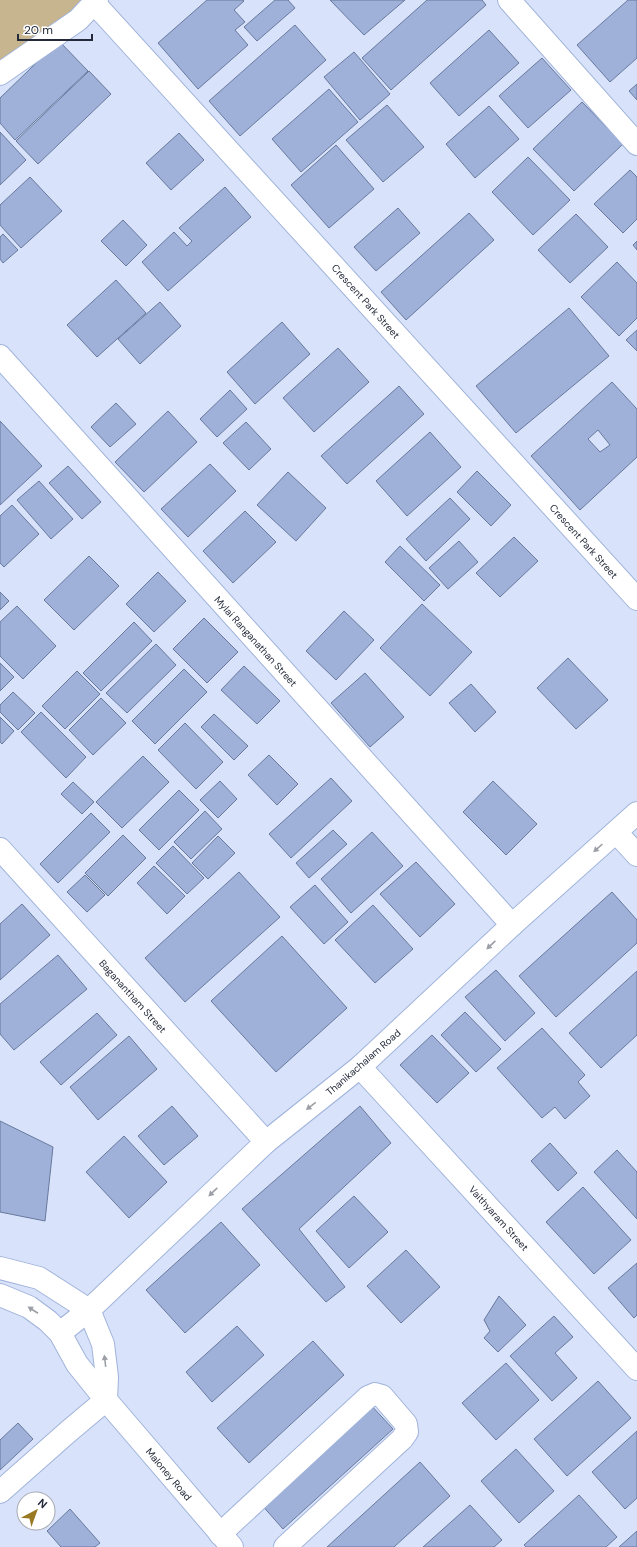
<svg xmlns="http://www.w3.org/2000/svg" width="637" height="1547" font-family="'DM Sans',sans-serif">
  <rect width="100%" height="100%" fill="#d8e3fb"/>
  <polygon fill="#c6b58f" points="0,0 94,0 0,74"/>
  <g fill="#9fb1d8" stroke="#69799e" fill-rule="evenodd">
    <polygon points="207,0 243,0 244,1 234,10 245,22 235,30 248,45 198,89 158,43"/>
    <polygon points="275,0 288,0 295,8 257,41 244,27"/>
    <polygon points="330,0 405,0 364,35"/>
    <polygon points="427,0 482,0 486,5 391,90 362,58"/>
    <polygon points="628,0 637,0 637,58 610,82 577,45"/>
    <polygon points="295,25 326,60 240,136 209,101"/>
    <polygon points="489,30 519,63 459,116 430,83"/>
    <polygon points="59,41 88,71 15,140 0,123 0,98"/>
    <polygon points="354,52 390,94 360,120 324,77"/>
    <polygon points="542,58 571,90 528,128 499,96"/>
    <polygon points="89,71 111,94 38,164 16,141"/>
    <polygon points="637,84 637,100 629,91"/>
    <polygon points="329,89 358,122 301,172 272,139"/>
    <polygon points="582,102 623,144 574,191 533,149"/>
    <polygon points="387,105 424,147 383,182 346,140"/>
    <polygon points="489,106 519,139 475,178 446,144"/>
    <polygon points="0,132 26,160 0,185"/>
    <polygon points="179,133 204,160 171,190 146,163"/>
    <polygon points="336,145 374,189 329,228 291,185"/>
    <polygon points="528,157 570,200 533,235 492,192"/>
    <polygon points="630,170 637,177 637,219 623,233 594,204"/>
    <polygon points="30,177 62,211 21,248 0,225 0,205"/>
    <polygon points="225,187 251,217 168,291 142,262 174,232 187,246 192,241 179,228"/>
    <polygon points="398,208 420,233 376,271 354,247"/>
    <polygon points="469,213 494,240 406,320 381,292"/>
    <polygon points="576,214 608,247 570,283 538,250"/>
    <polygon points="123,220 147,245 126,266 101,241"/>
    <polygon points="3,234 18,250 3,263 0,259 0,237"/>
    <polygon points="637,241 637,250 633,245"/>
    <polygon points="617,262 637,283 637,318 619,336 581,297"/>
    <polygon points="116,280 146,313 97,357 67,325"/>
    <polygon points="160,302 181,326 140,364 118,339"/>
    <polygon points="569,308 609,356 516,433 476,386"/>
    <polygon points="282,322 310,354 255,404 227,372"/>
    <polygon points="637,330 637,351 626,340"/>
    <polygon points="338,348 369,382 314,432 283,398"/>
    <path d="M 612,382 L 637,409 L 637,457 L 580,510 L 531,456 ZM 598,430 L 610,445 L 600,452 L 588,439 Z"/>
    <polygon points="399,386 424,414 347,484 321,456"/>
    <polygon points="230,390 247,409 217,437 200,419"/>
    <polygon points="116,403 136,424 110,447 91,427"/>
    <polygon points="168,411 197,442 144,492 115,462"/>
    <polygon points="0,421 42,466 0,505"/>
    <polygon points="246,422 271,449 249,470 223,443"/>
    <polygon points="430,432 461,467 407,516 376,481"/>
    <polygon points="210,464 236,491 188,537 161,509"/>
    <polygon points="68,466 101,502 82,519 49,483"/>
    <polygon points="477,471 511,505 491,526 457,492"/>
    <polygon points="288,472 326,508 296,541 257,505"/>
    <polygon points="39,481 73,519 51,539 17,500"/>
    <polygon points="450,498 470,519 426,561 406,539"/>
    <polygon points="12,505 39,534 4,567 0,563 0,516"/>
    <polygon points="245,511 276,542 233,583 203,551"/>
    <polygon points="514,537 538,561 500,597 476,573"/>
    <polygon points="459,541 478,562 448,589 429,568"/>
    <polygon points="400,546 440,585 424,601 385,562"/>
    <polygon points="89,556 119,586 74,630 44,600"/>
    <polygon points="158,572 186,601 154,632 126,604"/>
    <polygon points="0,592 9,601 0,610"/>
    <polygon points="422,604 472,652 430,696 380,648"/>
    <polygon points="17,606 56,646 23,679 0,656 0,622"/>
    <polygon points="344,611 374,640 336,680 306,651"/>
    <polygon points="204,618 238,652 207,683 173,649"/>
    <polygon points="134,622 152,641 101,691 83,673"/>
    <polygon points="156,644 176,665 127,713 106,693"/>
    <polygon points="568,658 608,700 576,729 537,688"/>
    <polygon points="0,663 14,677 0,691"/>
    <polygon points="244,666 280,701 257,724 221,690"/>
    <polygon points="184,669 207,692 155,744 132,721"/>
    <polygon points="77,671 100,694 65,729 42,706"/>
    <polygon points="365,673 404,717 370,747 331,703"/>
    <polygon points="471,684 496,712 475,732 449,703"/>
    <polygon points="13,692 35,713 18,730 0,712 0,705"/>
    <polygon points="101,698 126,723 93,755 69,730"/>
    <polygon points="41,712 86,757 66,778 21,732"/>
    <polygon points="214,714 248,746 234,760 201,727"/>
    <polygon points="0,717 14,731 2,744 0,742"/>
    <polygon points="185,723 223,762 196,789 158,750"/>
    <polygon points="269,755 298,784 277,805 248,775"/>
    <polygon points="143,756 169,782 122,828 96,802"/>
    <polygon points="331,778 352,801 291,858 269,834"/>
    <polygon points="220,781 237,799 218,818 200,800"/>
    <polygon points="493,781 537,824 506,855 463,812"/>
    <polygon points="73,782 94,802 82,814 61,794"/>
    <polygon points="179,790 199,810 159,850 139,830"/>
    <polygon points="205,811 222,829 191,859 174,842"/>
    <polygon points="91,813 110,832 58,883 40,864"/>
    <polygon points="333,830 347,844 309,878 296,863"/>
    <polygon points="372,832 403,866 351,913 321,879"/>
    <polygon points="123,835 146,858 108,896 85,873"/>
    <polygon points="218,836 235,853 208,879 192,863"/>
    <polygon points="173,846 204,878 187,894 156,863"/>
    <polygon points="416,862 455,904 420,937 380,894"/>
    <polygon points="154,866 185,896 167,914 137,883"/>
    <polygon points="239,872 280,917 185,1002 145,958"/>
    <polygon points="85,875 105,895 87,912 67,892"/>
    <polygon points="315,885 348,922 324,944 290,907"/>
    <polygon points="612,892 637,920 637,943 556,1017 519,976"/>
    <polygon points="22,904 50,935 0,980 0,924"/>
    <polygon points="373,905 413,949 375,983 335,940"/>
    <polygon points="282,936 347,1008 276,1072 211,1001"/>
    <polygon points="58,955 87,989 14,1050 0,1034 0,1004"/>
    <polygon points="496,970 535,1013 505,1041 465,997"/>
    <polygon points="637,971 637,1035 601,1068 569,1033"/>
    <polygon points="465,1012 501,1049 476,1072 441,1035"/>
    <polygon points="97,1013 117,1035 61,1085 40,1062"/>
    <polygon points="542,1028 585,1075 578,1082 590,1096 565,1119 555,1107 542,1118 497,1068"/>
    <polygon points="432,1035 469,1073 437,1103 400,1065"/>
    <polygon points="129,1036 157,1069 98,1120 70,1087"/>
    <polygon points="172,1106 198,1136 164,1165 138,1136"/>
    <polygon points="360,1106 391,1143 299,1229 345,1287 326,1302 242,1209"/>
    <polygon points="0,1121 53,1147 45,1221 0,1212"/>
    <polygon points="124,1136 167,1182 129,1218 86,1172"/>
    <polygon points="550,1143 577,1173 558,1191 531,1161"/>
    <polygon points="617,1150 637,1172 637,1219 594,1172"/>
    <polygon points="583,1187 631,1240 594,1274 546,1222"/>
    <polygon points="354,1196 388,1232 349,1268 316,1231"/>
    <polygon points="221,1222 260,1265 185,1333 146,1290"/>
    <polygon points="406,1250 440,1287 401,1323 367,1286"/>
    <polygon points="637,1263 637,1315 634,1318 608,1288"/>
    <polygon points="499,1296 526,1325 498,1352 484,1338 490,1331 484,1320"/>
    <polygon points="554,1316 573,1337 555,1353 577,1378 552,1401 510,1356"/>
    <polygon points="237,1326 264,1355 212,1402 186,1372"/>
    <polygon points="313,1341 344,1375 249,1463 217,1428"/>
    <polygon points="506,1363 539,1400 496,1440 462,1403"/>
    <polygon points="598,1381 631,1418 567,1476 534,1439"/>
    <polygon points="369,1403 393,1429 283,1529 260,1503"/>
    <polygon points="18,1423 33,1439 0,1470 0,1440"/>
    <polygon points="637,1431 637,1498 625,1509 592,1472"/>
    <polygon points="516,1449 554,1491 519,1523 481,1481"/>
    <polygon points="420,1462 450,1496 394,1547 327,1547"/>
    <polygon points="579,1495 617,1537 606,1547 526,1547 524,1545"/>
    <polygon points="470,1505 502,1540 494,1547 423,1547"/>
    <polygon points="70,1509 100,1543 95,1547 61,1547 47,1531"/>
    <polygon points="637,1531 637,1547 619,1547"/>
  </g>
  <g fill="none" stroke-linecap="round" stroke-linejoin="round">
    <g stroke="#a1b3da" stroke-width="24">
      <g id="minor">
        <polyline points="509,0 637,144"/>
        <polyline points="95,4 637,599"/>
        <polyline points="0,74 78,20 97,0"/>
        <polyline points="0,356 512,925"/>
        <polyline points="616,832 637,855"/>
        <polyline points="0,849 266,1142"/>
        <polyline points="360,1067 637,1369"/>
        <polyline points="0,1492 69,1431 106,1400 232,1547"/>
        <polyline points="220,1534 368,1397 375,1394 382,1396 406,1424 407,1432 402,1439 285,1547"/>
      </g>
    </g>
    <g stroke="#a1b3da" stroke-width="24">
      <g id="major">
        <polyline points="0,1268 39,1278 89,1310"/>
        <polyline points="0,1295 29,1307 48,1321 60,1333 77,1364 106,1400"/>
        <polyline points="89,1310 103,1344 107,1377 106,1400"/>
        <polyline points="60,1333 89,1310 266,1142 360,1067 512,925 637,813"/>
      </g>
    </g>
    <use href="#minor" stroke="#fff" stroke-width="22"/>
    <use href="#major" stroke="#fff" stroke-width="22"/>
  </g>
  <defs><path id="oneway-solid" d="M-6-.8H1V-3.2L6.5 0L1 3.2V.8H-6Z"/></defs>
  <g fill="#9c9fa6">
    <use href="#oneway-solid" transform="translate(598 848) rotate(138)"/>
    <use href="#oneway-solid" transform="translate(491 945) rotate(137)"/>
    <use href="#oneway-solid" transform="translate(311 1106) rotate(142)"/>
    <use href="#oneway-solid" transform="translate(213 1192) rotate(136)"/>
    <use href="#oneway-solid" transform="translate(33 1310) rotate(-147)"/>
    <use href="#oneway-solid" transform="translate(105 1361) rotate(-97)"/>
  </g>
  <g text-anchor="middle" stroke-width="4" stroke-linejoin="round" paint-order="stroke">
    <g font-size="10" fill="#242a3a" stroke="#fff">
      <text transform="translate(366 301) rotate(48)" y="4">Crescent Park Street</text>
      <text transform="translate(584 541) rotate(48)" y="4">Crescent Park Street</text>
      <text transform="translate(256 641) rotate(48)" y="4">Mylai Ranganathan Street</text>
      <text transform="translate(133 996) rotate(48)" y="4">Baganantham Street</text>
      <text transform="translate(363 1062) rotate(-41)" y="4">Thanikachalam Road</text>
      <text transform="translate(499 1218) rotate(48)" y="4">Vaithyaram Street</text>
      <text transform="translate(169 1474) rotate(50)" y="4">Maloney Road</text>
    </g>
  </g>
  <g transform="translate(36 1511) rotate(41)"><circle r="19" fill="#ffffff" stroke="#a7aab0"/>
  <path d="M0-3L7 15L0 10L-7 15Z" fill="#9a7923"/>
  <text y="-6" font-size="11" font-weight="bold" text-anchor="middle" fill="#242a3a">N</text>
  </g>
  <path d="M18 34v6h74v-6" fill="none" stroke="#242a3a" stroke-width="2"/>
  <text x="24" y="34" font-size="12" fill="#242a3a" stroke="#ffffff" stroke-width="3" paint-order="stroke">20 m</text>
</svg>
